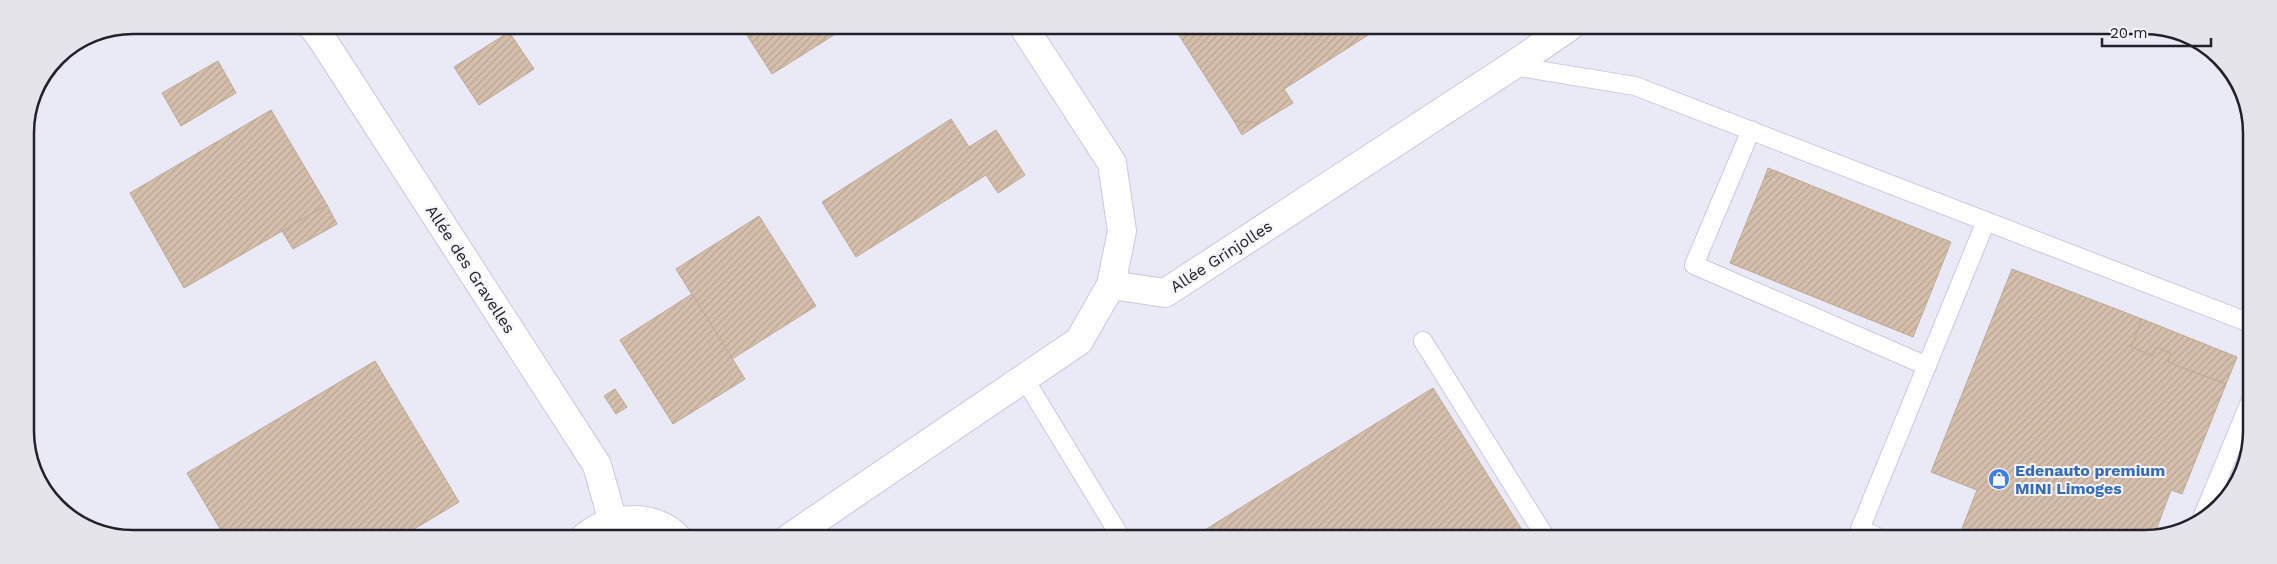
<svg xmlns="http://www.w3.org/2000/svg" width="2277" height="564" font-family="'Work Sans',sans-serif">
  <defs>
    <pattern id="building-hatch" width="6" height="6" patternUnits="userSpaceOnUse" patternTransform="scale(1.25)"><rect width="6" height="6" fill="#d5bfac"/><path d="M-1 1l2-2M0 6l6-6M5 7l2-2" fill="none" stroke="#b7a494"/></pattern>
  </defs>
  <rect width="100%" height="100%" fill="#f6f5fb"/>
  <polygon fill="#eae9f6" points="133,25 1540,26 1555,47 1603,27 2165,27 2221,57 2250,112 2250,452 2215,512 2151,539 112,537 57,508 27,452 25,126 33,91 57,56 92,33"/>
  <g fill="url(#building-hatch)" stroke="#bea896">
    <polygon points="741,26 848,26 772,74"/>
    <polygon points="1173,26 1382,26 1284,89 1293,103 1260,123 1234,121"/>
    <polygon points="509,32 534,69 479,105 454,67"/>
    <polygon points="218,61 236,93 181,126 162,93"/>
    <polygon points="271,110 327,205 184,288 130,193"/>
    <polygon points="951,119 969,147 996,130 1025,175 998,193 986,175 856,257 822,202"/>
    <polygon points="1234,121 1260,123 1242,135"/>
    <polygon points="1768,168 1778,172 1764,179"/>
    <polygon points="1778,172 1951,242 1913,337 1730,263 1764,179"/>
    <polygon points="327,205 337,224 293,249 282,231"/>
    <polygon points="759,216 816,306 732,359 676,269"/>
    <polygon points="2012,269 2142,319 2131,347 2153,356 2156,347 2171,353 2168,362 2226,384 2182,494 2171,490 2153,538 1958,539 1977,490 1931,472"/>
    <polygon points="692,294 745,379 673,424 620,340"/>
    <polygon points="2142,319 2237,357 2226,384 2168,362 2171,353 2156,347 2153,356 2131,347"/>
    <polygon points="375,361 459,502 401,537 225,537 187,473"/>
    <polygon points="1433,388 1527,538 1192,538"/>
    <polygon points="615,389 627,407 616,414 604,396"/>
  </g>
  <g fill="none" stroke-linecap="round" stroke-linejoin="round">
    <g stroke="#ccc8e2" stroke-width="20">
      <g id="lane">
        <polyline points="1512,66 1635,86 2250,323"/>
        <polyline points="1751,130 1694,265 1927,366"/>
        <polyline points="1423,341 1546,538"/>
        <polyline points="1024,378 1117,531 1114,538"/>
        <polyline points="2202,518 2250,402"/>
        <polyline points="1882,539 1860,529 1986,221"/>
      </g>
    </g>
    <g stroke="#ccc8e2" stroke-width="30">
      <g id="street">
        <polyline points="311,25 320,36 597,465 613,522"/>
        <polyline points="1111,285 1165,293 1512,66 1569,27"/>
        <path d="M 585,537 C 610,516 652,513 677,537"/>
        <polyline points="789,538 1079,341 1111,285 1122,231 1112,163 1023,26"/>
      </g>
    </g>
    <use href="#lane" stroke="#fff" stroke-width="18"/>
    <use href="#street" stroke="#fff" stroke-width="28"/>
  </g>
  <defs>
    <g id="shop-disc" transform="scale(1.125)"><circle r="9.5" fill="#3f7fe0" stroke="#f6f5fb"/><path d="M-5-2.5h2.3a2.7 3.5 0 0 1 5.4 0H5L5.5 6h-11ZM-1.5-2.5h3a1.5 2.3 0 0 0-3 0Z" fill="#fff"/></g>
  </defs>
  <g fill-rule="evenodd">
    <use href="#shop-disc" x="1999" y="479"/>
  </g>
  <g text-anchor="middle" stroke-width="4" stroke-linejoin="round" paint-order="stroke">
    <g font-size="16" fill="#22212b" stroke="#f6f5fb">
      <text transform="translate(1221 256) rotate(-33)" y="6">Allée Grinjolles</text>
      <text transform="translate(471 269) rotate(57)" y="6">Allée des Gravelles</text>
    </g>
    <g font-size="16" font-weight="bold" fill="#366cbe" stroke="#f6f5fb" text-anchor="start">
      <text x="2015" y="476">Edenauto premium<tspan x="2015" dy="18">MINI Limoges</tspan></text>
    </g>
  </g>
  <path d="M0 0H2277V564H0ZM133 34H2144A99 99 0 0 1 2243 133V431A99 99 0 0 1 2144 530H133A99 99 0 0 1 34 431V133A99 99 0 0 1 133 34Z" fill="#e5e4ea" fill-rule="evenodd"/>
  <path fill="none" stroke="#22212b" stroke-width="2.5" d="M133 34H2144A99 99 0 0 1 2243 133V431A99 99 0 0 1 2144 530H133A99 99 0 0 1 34 431V133A99 99 0 0 1 133 34Z"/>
  <path d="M2102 38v8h109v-8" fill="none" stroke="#22212b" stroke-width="2.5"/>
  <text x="2110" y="38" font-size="15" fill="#22212b" stroke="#f6f5fb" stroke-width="4" paint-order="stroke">20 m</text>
</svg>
